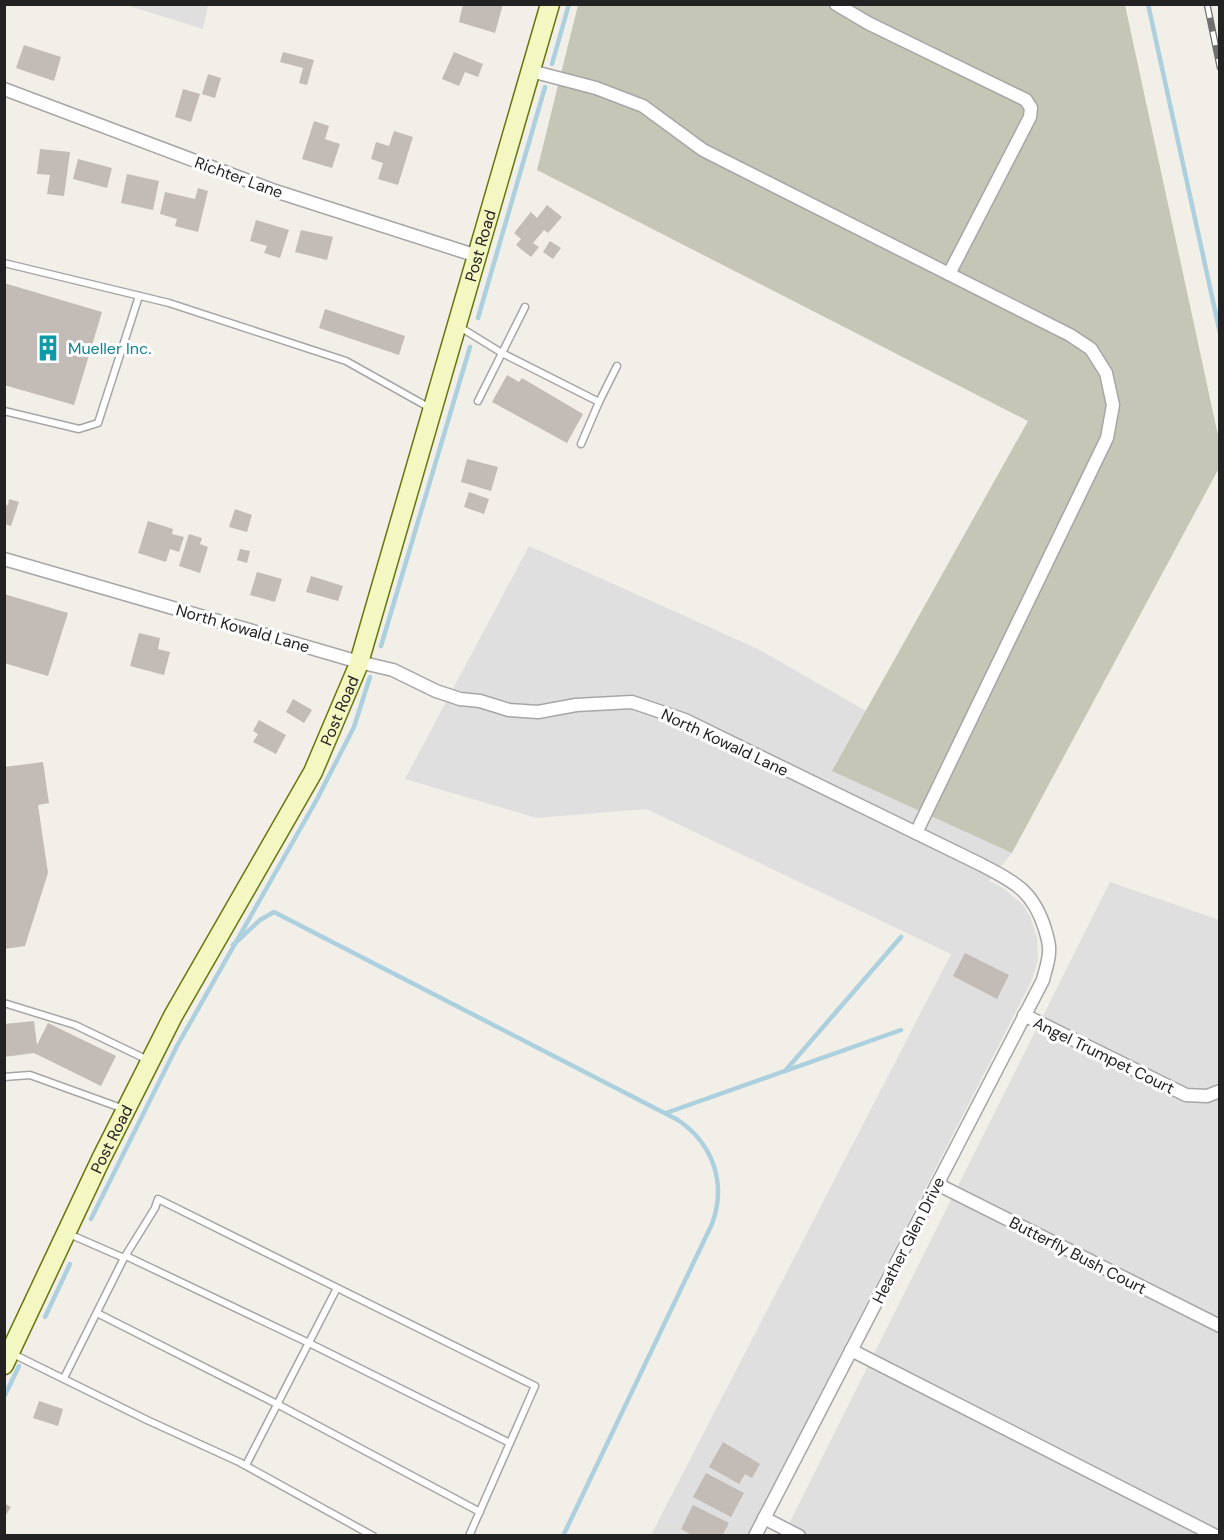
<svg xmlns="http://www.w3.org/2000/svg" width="1224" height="1540" font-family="'DM Sans',sans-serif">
  <rect width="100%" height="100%" fill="#f2efe9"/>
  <g fill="#e0dfdf">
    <polygon points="126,5 208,5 203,29"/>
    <polygon points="529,546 758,649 866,711 833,771 1012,853 989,881 1003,888 1023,905 1030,916 1037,937 1038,960 1031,982 748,1535 651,1535 951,954 646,809 537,818 405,779"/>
    <polygon points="1110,882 1219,920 1219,1535 783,1536"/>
  </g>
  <polygon fill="#c5c6b5" points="578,5 1125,5 1219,440 1219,468 1012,853 832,771 1028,421 537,170"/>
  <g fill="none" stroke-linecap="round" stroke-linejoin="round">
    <g stroke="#acd0dd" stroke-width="4.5">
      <polyline points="1148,4 1220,333"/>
      <polyline points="552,64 569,4"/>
      <polyline points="478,318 545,87"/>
      <polyline points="381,646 470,347"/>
      <path d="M 233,945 L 260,920 L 274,912 L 678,1120 C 713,1144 727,1183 712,1224 L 563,1536"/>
      <polyline points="785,1071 901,937"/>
      <polyline points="666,1113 901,1030"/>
      <polyline points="91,1219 177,1046 316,801 354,727 370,677"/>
      <polyline points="45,1317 70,1264"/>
      <polyline points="4,1397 19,1366"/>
    </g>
  </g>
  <g fill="#c2bbb6">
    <polygon points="463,4 503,4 495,33 459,22"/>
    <polygon points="24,45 61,57 54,81 16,68"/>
    <polygon points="283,52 314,60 307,85 299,83 303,68 280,62"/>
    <polygon points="454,52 483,64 478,77 465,72 459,86 442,79"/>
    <polygon points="208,74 221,78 215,98 202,94"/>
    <polygon points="183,89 200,94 191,122 175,117"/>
    <polygon points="314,121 329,126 325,139 340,144 332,168 302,159"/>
    <polygon points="394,131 413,137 398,185 378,179 383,163 371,159 376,142 389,146"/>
    <polygon points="40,149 70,152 64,196 47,194 50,175 37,174"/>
    <polygon points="78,159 112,168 107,188 73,179"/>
    <polygon points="127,174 159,181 153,210 121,203"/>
    <polygon points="198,188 208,191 198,232 175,226 177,219 160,214 165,192 195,199"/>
    <polygon points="547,205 562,217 548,233 544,230 533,243 539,247 531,257 516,245 521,239 514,233 531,212 537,218"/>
    <polygon points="256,220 289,230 280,258 264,253 267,246 250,241"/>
    <polygon points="301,230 333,237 327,260 295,252"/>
    <polygon points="550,241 561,248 553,259 543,252"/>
    <polygon points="4,283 102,312 74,405 4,385"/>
    <polygon points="325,309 405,336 399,355 319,328"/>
    <polygon points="507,375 519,382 522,378 583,414 567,443 492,402"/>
    <polygon points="467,459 498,467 491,491 461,482"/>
    <polygon points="469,492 489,499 484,514 464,507"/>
    <polygon points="9,499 19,502 11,526 4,524 4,504 8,505"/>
    <polygon points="235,509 252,515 247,532 229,527"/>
    <polygon points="148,521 173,529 172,534 184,537 179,552 170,549 166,562 138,553"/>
    <polygon points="189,534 202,538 200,544 208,547 200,573 179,566"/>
    <polygon points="240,549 250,551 247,563 237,560"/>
    <polygon points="257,572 282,579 275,602 250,595"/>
    <polygon points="311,576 343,586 338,601 306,592"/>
    <polygon points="4,594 68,613 48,676 4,663"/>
    <polygon points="139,633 160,638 158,649 170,652 164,675 130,666"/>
    <polygon points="293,699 312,710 304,723 286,712"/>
    <polygon points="259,720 286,735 276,754 253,742 258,734 253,731"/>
    <polygon points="43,762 49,803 38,805 48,873 25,946 4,949 4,767"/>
    <polygon points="965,953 1009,975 997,999 953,976"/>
    <polygon points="34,1021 37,1045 48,1023 116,1056 101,1086 34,1053 4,1057 4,1024"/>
    <polygon points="39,1401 63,1409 58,1426 33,1418"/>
    <polygon points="723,1442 760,1464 752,1478 745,1474 739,1484 709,1467"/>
    <polygon points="706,1473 744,1493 731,1517 693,1497"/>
    <polygon points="4,1503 11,1507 4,1518"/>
    <polygon points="693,1505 729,1523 722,1536 694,1536 681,1529"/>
  </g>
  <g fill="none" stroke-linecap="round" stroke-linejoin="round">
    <g stroke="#a6a6a6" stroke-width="9">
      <g id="lane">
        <polyline points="4,263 169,303 346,361 430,408"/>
        <polyline points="458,326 502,353 599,402 581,444"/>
        <polyline points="478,401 525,307"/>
        <polyline points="599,402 617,366"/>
        <polyline points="4,411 79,429 98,423 139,296"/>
        <polyline points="4,1003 75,1025 150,1061"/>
        <polyline points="4,1077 30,1075 124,1109"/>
        <polyline points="69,1234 124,1258 155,1208 158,1199 535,1386 469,1536"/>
        <polyline points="126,1256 309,1343 510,1443"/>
        <polyline points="97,1313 277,1404 480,1512"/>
        <polyline points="11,1353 147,1420 239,1462 373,1536"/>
        <polyline points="64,1378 124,1258"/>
        <polyline points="246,1465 337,1288"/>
      </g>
    </g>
    <g stroke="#a6a6a6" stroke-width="15">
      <g id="street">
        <polyline points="531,71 596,88 643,106 703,150 949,274 1030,117 1031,108 1026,100 868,23 836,4"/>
        <polyline points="4,89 275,191 477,256"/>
        <path d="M 4,559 L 359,662 L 393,670 L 436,691 L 460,699 L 480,701 L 509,710 L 538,712 L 576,705 L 632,702 L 685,720 L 982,865 C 1016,883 1033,891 1045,929 C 1047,937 1050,944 1049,952 C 1049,961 1045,971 1043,980 L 755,1536"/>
        <polyline points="916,833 1107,438 1113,405 1106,373 1091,349 1070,335 949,274"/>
        <polyline points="1024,1015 1186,1095 1207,1096 1220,1091"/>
        <polyline points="937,1184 1220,1326"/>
        <polyline points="851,1350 1216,1536"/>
        <polyline points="764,1518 799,1536"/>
      </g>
    </g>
    <g stroke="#68770a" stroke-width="21">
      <g id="secondary">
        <path id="s1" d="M 4,1365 L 101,1159 L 173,1016 L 313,772 L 358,666 L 550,4"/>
      </g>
    </g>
    <use href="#lane" stroke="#fff" stroke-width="6"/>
    <use href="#street" stroke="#fff" stroke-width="12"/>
    <use href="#secondary" stroke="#f3f7c1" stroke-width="18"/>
    <g stroke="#707070" stroke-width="7">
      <polyline id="rail" points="1207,4 1220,67"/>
    </g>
    <use href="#rail" stroke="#fff" stroke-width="4.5" stroke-dasharray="14" stroke-linecap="butt"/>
  </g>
  <defs>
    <g id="building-bare" transform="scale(2.07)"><path d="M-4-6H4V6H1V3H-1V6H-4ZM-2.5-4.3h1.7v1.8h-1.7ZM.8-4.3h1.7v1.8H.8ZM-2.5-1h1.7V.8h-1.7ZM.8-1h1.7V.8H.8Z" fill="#0f9aa8" stroke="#fff" stroke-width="2.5" paint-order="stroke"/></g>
  </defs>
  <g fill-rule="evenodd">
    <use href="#building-bare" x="48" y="348"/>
  </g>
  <g text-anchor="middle" stroke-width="6" stroke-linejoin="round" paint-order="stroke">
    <g font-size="16" fill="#222" stroke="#fff">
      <text transform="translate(239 177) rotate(20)" y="6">Richter Lane</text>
      <text dy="6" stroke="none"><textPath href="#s1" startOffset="1222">Post Road</textPath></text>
      <text transform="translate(243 628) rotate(16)" y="6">North Kowald Lane</text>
      <text dy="6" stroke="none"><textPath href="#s1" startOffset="736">Post Road</textPath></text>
      <text transform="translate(725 742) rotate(25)" y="6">North Kowald Lane</text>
      <text transform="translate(1104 1055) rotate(26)" y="6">Angel Trumpet Court</text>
      <text dy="6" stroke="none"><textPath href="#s1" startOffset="250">Post Road</textPath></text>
      <text transform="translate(908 1240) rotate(-63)" y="6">Heather Glen Drive</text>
      <text transform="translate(1078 1255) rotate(27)" y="6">Butterfly Bush Court</text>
    </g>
    <g font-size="16" fill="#0d838f" stroke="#fff" text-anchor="start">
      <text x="68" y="354">Mueller Inc.</text>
    </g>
  </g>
  <rect width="1224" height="1540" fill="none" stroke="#222222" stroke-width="12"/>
</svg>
